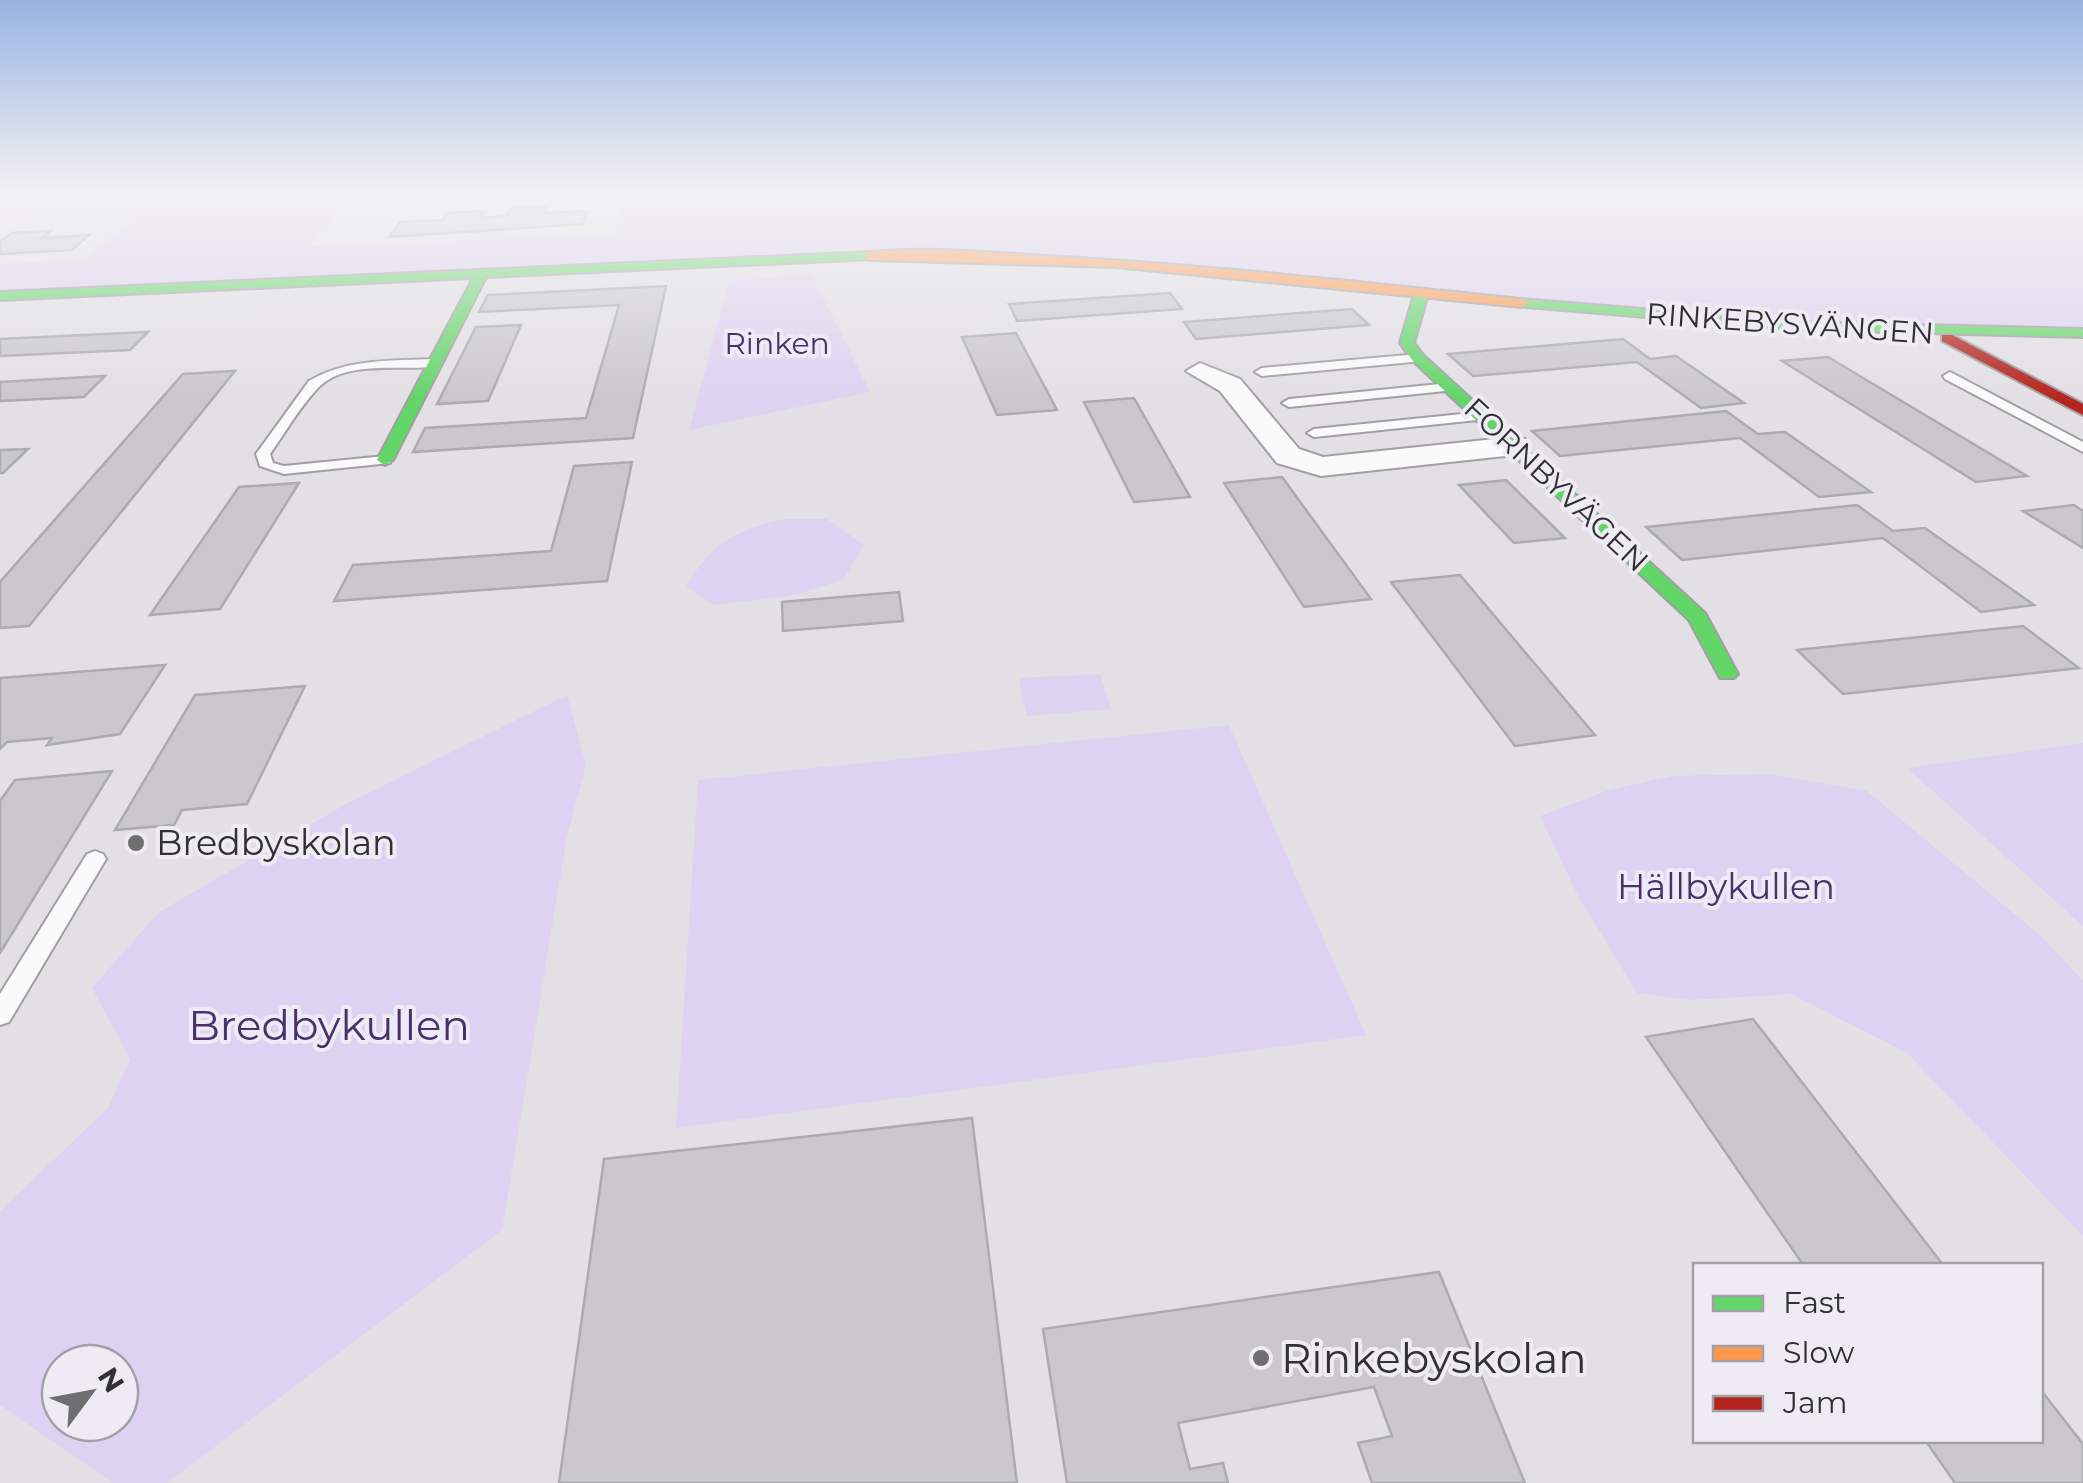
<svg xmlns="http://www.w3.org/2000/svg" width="2083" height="1483" font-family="Montserrat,sans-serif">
  <rect width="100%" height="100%" fill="#e2e0e5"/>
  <g fill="#ded2f2" fill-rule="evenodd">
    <polygon points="0,191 593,191 378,202 341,209 309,246 614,235 627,191 2083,191 2083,327 1941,328 1686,315 994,250 0,291 0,264 85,259 135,217 0,220"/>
    <polygon points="812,275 870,392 689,430 729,281"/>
    <path d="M 785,519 L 827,519 L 864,545 L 843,580 L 794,595 L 713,605 L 686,586 C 713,542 735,530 785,519 Z"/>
    <polygon points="1100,674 1111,709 1027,716 1019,678"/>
    <path d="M 567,695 L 586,765 L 567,837 L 502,1230 L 167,1483 L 113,1483 L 0,1405 L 0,1211 L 108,1108 L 130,1059 L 92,988 L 159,912 L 346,804 ZM 60,1363 L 120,1363 L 120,1423 L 60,1423 Z"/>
    <polygon points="1229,725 1366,1035 676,1128 698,780"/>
    <polygon points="2083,743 2083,926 1907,768"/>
    <polygon points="1766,774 1867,791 2042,937 2083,981 2083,1236 1907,1053 1791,994 1690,1000 1637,993 1577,894 1540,816 1606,791 1671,776"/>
  </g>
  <g fill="#cac8cc" stroke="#acabaf" stroke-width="2.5">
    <polygon points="547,207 545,213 587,211 583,224 389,237 400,222 443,220 447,213 484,211 480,218 507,216 511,208"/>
    <polygon points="51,231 42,238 89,235 72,250 0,254 0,241 12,233"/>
    <polygon points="666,286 633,438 413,452 425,428 586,418 619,305 479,312 488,295"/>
    <polygon points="1170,293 1182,309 1017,321 1009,304"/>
    <polygon points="1352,309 1369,325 1196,339 1184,322"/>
    <polygon points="521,325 488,401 437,404 476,327"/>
    <polygon points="148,332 130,350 0,356 0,339"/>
    <polygon points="1016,333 1057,410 997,415 962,337"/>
    <polygon points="1623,339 1650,359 1676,356 1744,403 1701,408 1637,362 1473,376 1448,354"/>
    <polygon points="1828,357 2027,476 1976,482 1782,361"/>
    <polygon points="235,371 29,626 0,628 0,582 183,374"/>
    <polygon points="105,376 84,397 0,401 0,382"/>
    <polygon points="1134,398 1190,497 1134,502 1084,402"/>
    <polygon points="1726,411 1758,434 1785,432 1871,492 1819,497 1740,438 1560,456 1532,431"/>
    <polygon points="28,449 3,473 0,473 0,450"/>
    <polygon points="632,462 607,581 334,601 353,565 551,551 574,466"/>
    <polygon points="1282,477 1371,599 1304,607 1224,483"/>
    <polygon points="1506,480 1565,538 1514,543 1459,485"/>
    <polygon points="299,483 220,609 150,615 239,487"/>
    <polygon points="1857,505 1893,531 1925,528 2034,605 1981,612 1883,538 1682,560 1646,527"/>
    <polygon points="2074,505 2083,511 2083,548 2023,511"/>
    <polygon points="1460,575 1595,735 1515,746 1391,582"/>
    <polygon points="899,592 903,621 783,631 782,602"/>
    <polygon points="2023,626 2079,668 1843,694 1797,650"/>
    <polygon points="165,665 120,734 47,745 52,738 7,742 0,749 0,678"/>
    <polygon points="305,686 247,804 182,810 174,825 115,830 195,695"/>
    <polygon points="112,771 0,953 0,801 15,780"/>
    <polygon points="1753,1019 1944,1266 1804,1266 1646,1037"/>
    <polygon points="972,1118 1017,1483 559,1483 604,1159"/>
    <polygon points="1439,1272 1525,1483 1372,1483 1358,1443 1392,1436 1374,1387 1178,1423 1190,1469 1223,1463 1228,1483 1067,1483 1043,1329"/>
    <polygon points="2040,1389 2083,1444 2083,1483 1955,1483 1925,1440 2040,1440"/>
  </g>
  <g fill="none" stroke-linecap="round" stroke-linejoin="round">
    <g stroke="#a19fa2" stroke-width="4">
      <g id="lane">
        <polygon points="1418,354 1423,355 1423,361 1262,376 1255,372 1262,368"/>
        <path d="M 435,359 L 441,363 L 440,366 C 403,372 345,358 317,389 C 299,408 285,433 270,454 L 273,463 L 284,466 L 385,456 L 390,457 L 390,463 L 284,474 L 260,466 L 256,454 L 309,381 C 348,358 392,361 435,359 Z"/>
        <polygon points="1950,372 2083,442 2083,452 1945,379 1943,376"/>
        <polygon points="1450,383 1457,387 1455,390 1289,407 1282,403 1289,399"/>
        <polygon points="1482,412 1489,416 1487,419 1314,437 1307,433 1314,429"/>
        <polygon points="95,851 103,854 106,859 9,1022 0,1025 0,994 87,854"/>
      </g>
    </g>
    <g stroke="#a19fa2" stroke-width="4">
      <polygon id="street" points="1200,363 1240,379 1299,449 1323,457 1514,437 1525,439 1529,446 1525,453 1514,455 1321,476 1277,463 1220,391 1186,371"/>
    </g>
    <g stroke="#a19fa2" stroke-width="4">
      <g id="fast">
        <polygon points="870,252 874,253 874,259 486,277 393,460 385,465 377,460 473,278 0,300 0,292"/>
        <polygon points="1421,290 1428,294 1414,343 1423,355 1705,613 1738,674 1734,678 1720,678 1689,620 1413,361 1400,343 1414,294"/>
        <polygon points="1521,299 1802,322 2083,329 2083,337 1802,330 1516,306 1516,300"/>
      </g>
    </g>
    <g stroke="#a19fa2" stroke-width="4">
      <path id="slow" d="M 866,253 C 925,245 1004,254 1064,257 C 1217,266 1369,283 1521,299 L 1528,303 L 1521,307 L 1115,267 L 870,260 L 866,259 Z"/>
    </g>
    <g stroke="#a19fa2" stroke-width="4">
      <polygon id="jam" points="1942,335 1952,335 2083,404 2083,415 1942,341"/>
    </g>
    <use href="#lane" fill="#fbfafb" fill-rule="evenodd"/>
    <use href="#street" fill="#fbfafb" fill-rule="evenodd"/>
    <use href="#fast" fill="#63d668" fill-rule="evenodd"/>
    <use href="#slow" fill="#ff974d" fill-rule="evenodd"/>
    <use href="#jam" fill="#b3261e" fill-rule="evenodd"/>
  </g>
  <linearGradient id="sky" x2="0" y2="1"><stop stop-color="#98b4e2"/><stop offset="0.48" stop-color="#f2f1f3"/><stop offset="1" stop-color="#f2f1f3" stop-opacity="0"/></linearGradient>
  <rect width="2083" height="399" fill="url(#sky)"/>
  <g fill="#6f6e71" stroke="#eeebf5" stroke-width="4">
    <circle cx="136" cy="843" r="10"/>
    <circle cx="1261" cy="1358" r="10"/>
  </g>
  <g text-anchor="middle" stroke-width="8" stroke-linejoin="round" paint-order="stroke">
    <g font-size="30" fill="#313033" stroke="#eeebf5">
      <text transform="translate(1790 324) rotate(4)" y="10">RINKEBYSVÄNGEN</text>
      <text transform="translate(1556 485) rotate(43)" y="10">FORNBYVÄGEN</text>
    </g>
    <g font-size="30" fill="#4b306f" stroke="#eeebf5">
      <text x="777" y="354">Rinken</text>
    </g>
    <g font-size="35" fill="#313033" stroke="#eeebf5" text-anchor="start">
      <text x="156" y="855">Bredbyskolan</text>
    </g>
    <g font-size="35" fill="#4b306f" stroke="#eeebf5">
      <text x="1726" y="899">Hällbykullen</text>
    </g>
    <g font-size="42" fill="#4b306f" stroke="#eeebf5">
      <text x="329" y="1040">Bredbykullen</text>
    </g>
    <g font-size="42" fill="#313033" stroke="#eeebf5" text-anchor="start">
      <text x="1281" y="1373">Rinkebyskolan</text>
    </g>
  </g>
  <rect x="1693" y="1263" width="350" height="180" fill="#eeebf5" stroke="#a2a0a7" stroke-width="2.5"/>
  <rect x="1713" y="1296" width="50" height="15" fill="#63d668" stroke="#a2a0a7" stroke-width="2.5"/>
  <text x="1783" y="1313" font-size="30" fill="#313033">Fast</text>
  <rect x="1713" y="1346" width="50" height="15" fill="#ff974d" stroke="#a2a0a7" stroke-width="2.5"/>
  <text x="1783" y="1363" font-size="30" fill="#313033">Slow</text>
  <rect x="1713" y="1396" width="50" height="15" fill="#b3261e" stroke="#a2a0a7" stroke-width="2.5"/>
  <text x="1783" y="1413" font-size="30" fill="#313033">Jam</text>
  <g transform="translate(90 1393) rotate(58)"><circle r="48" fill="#eeebf5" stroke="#a2a0a7" stroke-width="2.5"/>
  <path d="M0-8L18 38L0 25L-18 38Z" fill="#6f6e71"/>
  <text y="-15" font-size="28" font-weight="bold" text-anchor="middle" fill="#313033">N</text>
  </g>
</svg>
